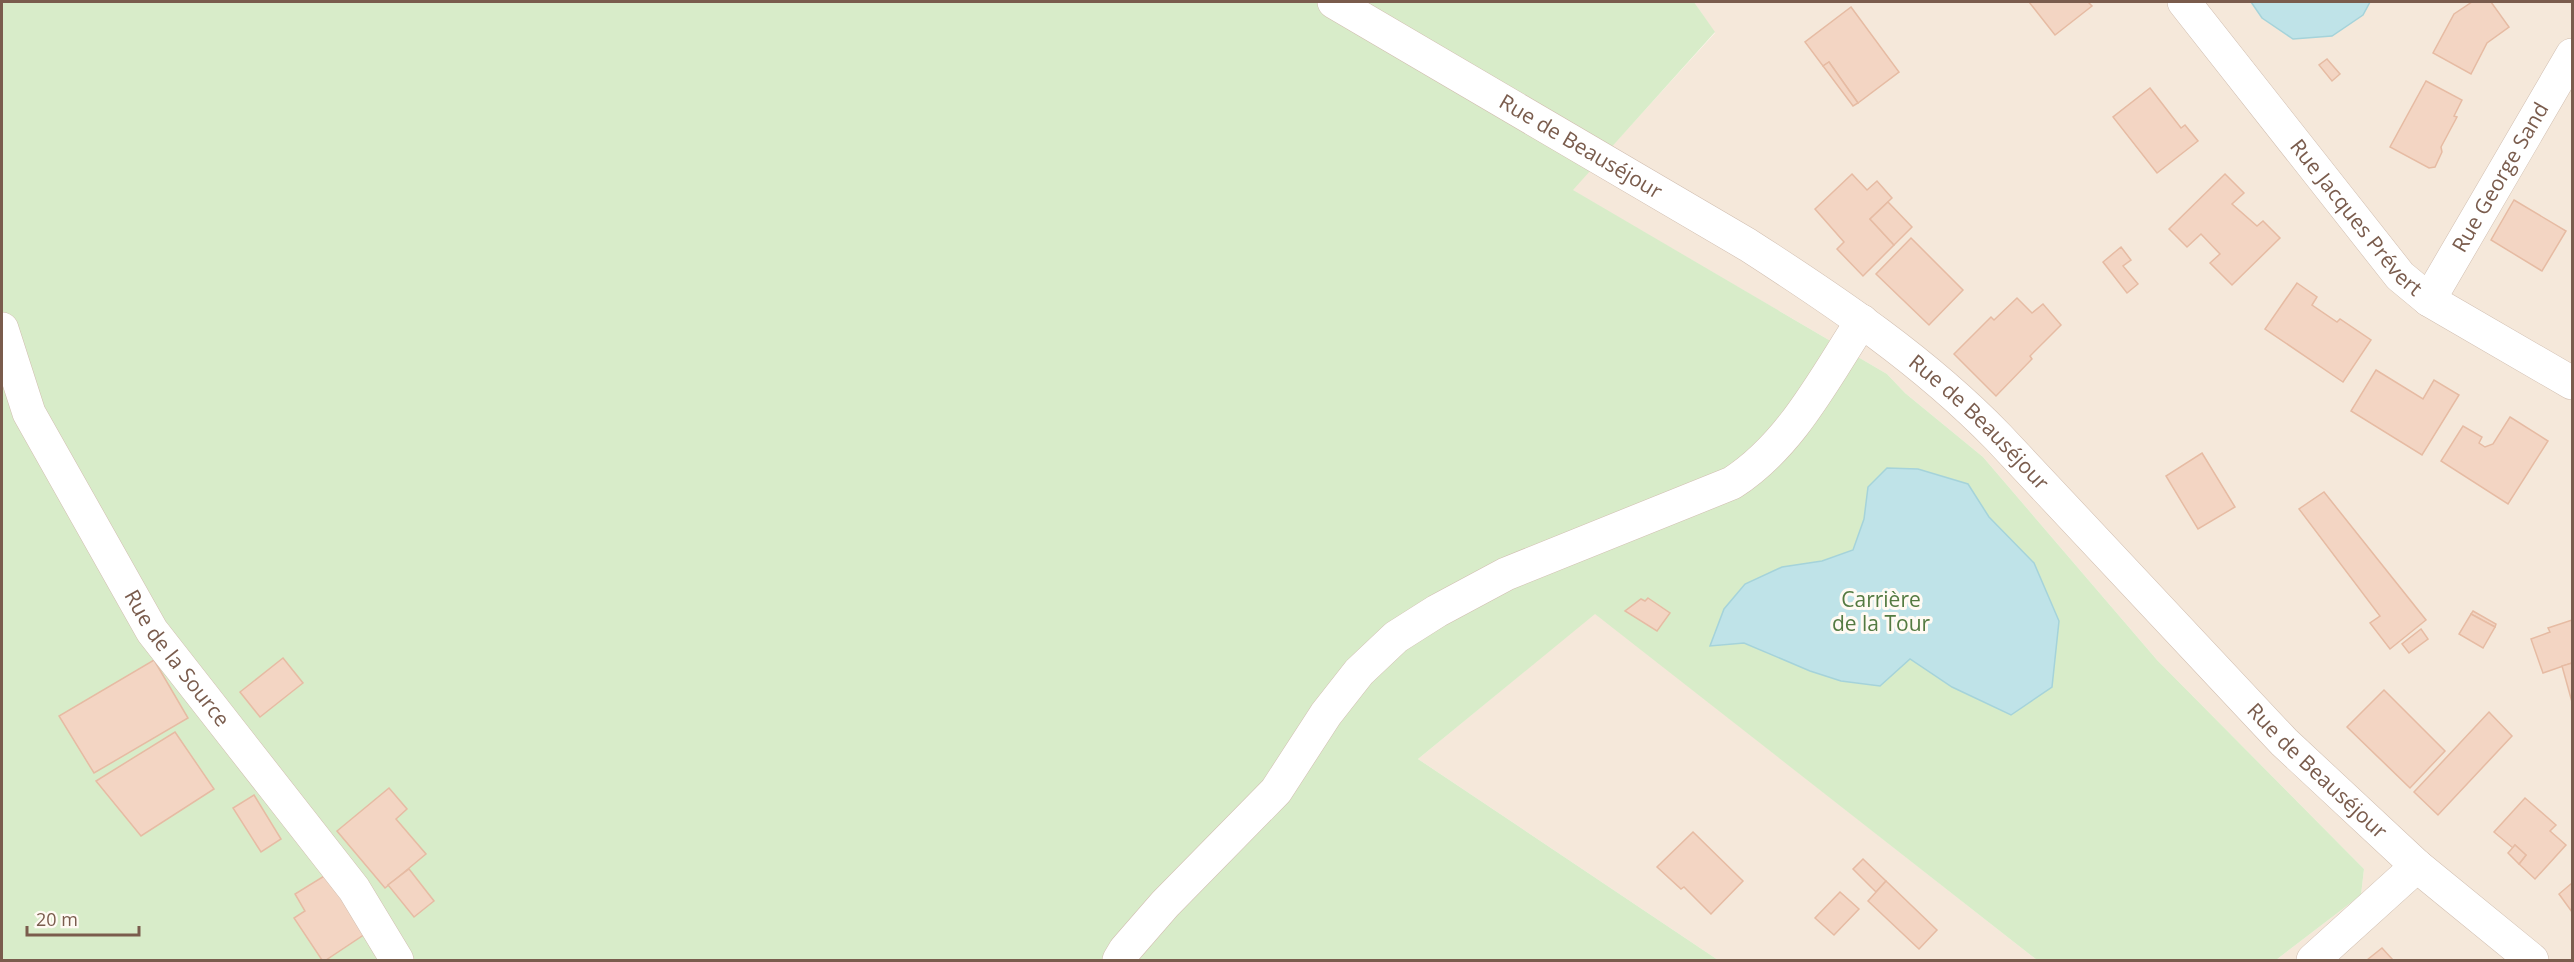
<svg xmlns="http://www.w3.org/2000/svg" width="2574" height="962" font-family="'Open Sans',sans-serif">
  <rect width="100%" height="100%" fill="#fdf6ec"/>
  <g fill="#f5e8da">
    <polygon points="1694,2 2572,2 2572,960 2276,960 2361,895 2364,869 2157,660 1983,457 1905,393 1887,374 1572,190 1715,33"/>
    <polygon points="1595,613 2037,960 1718,960 1418,759"/>
  </g>
  <polygon fill="#d8ecc9" points="2,2 1694,2 1715,32 1573,190 1887,374 1905,393 1983,457 2157,660 2364,869 2361,895 2276,960 2037,960 1595,614 1418,759 1718,960 2,960"/>
  <g fill="#bfe3e8" stroke="#a5d3da" stroke-width="1.5">
    <polygon points="2251,2 2370,2 2363,15 2332,36 2293,39 2262,18"/>
    <polygon points="1887,468 1918,469 1968,484 1989,517 2034,563 2059,621 2052,687 2011,715 1952,687 1910,659 1880,686 1841,681 1810,671 1744,643 1710,646 1724,609 1745,584 1782,567 1822,561 1853,550 1864,519 1868,487"/>
  </g>
  <g fill="#f3d5c3" stroke="#e6bba3" stroke-width="1.5">
    <polygon points="2029,2 2088,2 2092,6 2055,35"/>
    <polygon points="2472,2 2491,2 2509,27 2487,43 2471,74 2433,53 2454,14"/>
    <polygon points="1851,7 1899,72 1858,103 1829,62 1823,66 1805,42"/>
    <polygon points="2327,59 2340,74 2332,81 2319,65"/>
    <polygon points="1829,62 1858,103 1853,106 1823,66"/>
    <polygon points="2426,81 2462,100 2454,116 2457,117 2441,147 2442,152 2435,167 2429,168 2390,147"/>
    <polygon points="2150,88 2181,128 2185,125 2198,141 2157,173 2113,117"/>
    <polygon points="1852,174 1867,190 1877,181 1892,198 1870,219 1894,245 1863,276 1837,249 1844,242 1815,209"/>
    <polygon points="2225,174 2244,193 2232,204 2257,226 2263,221 2280,238 2232,285 2210,263 2220,254 2201,234 2187,247 2169,229"/>
    <polygon points="2514,200 2566,231 2542,271 2491,240"/>
    <polygon points="1888,202 1912,227 1894,245 1870,219"/>
    <polygon points="1911,238 1963,290 1929,325 1876,274"/>
    <polygon points="2121,247 2131,260 2123,266 2138,284 2127,293 2103,262"/>
    <polygon points="2297,283 2317,297 2312,305 2337,322 2340,319 2371,340 2343,382 2265,329"/>
    <polygon points="2017,298 2032,313 2043,304 2061,325 2030,356 2032,359 1996,396 1954,354 1991,317 1994,320"/>
    <polygon points="2376,370 2423,399 2434,380 2459,395 2422,455 2351,411"/>
    <polygon points="2510,417 2548,441 2508,504 2441,461 2463,426 2482,437 2479,443 2485,447 2493,444"/>
    <polygon points="2202,453 2235,507 2198,529 2166,476"/>
    <polygon points="2324,492 2426,620 2390,649 2370,623 2380,616 2299,509"/>
    <polygon points="1648,598 1670,613 1657,631 1625,611 1641,599 1645,601"/>
    <polygon points="2473,611 2496,624 2495,627 2471,614"/>
    <polygon points="2471,614 2495,627 2483,648 2459,634"/>
    <polygon points="2572,620 2572,663 2543,673 2531,639 2550,632 2548,628"/>
    <polygon points="2421,629 2428,639 2409,653 2402,644"/>
    <polygon points="283,658 303,683 260,717 240,692"/>
    <polygon points="154,660 188,718 94,773 59,716"/>
    <polygon points="2572,663 2572,702 2562,666"/>
    <polygon points="2384,690 2445,751 2410,788 2347,727"/>
    <polygon points="2489,712 2512,736 2438,815 2414,792"/>
    <polygon points="175,732 214,789 141,836 96,781"/>
    <polygon points="389,788 407,809 396,819 426,854 385,888 337,831"/>
    <polygon points="254,795 281,839 261,852 233,808"/>
    <polygon points="2525,798 2556,825 2550,831 2566,845 2535,879 2519,864 2526,855 2515,845 2513,848 2494,832"/>
    <polygon points="1693,832 1743,881 1711,914 1684,887 1681,889 1657,867"/>
    <polygon points="2515,845 2526,855 2519,864 2508,853"/>
    <polygon points="1863,859 1886,881 1876,892 1853,869"/>
    <polygon points="409,869 434,901 414,917 388,885"/>
    <polygon points="329,873 368,932 326,960 322,960 294,918 305,911 295,894"/>
    <polygon points="1886,881 1937,930 1919,949 1868,901"/>
    <polygon points="2572,883 2572,912 2559,894"/>
    <polygon points="1840,892 1859,909 1834,935 1815,918"/>
    <polygon points="2382,948 2393,960 2367,960"/>
  </g>
  <g fill="none" stroke-linecap="round" stroke-linejoin="round">
    <g stroke="#d1beb0" stroke-width="34">
      <g id="minor">
        <path id="s1" d="M 1334,2 L 1748,245 C 1838,303 1924,361 1998,437 L 2284,742 L 2417,866 L 2532,960"/>
        <path id="s2" d="M 2184,2 L 2400,276 L 2429,300 L 2572,383"/>
        <path id="s3" d="M 2429,300 L 2572,55"/>
        <path id="s4" d="M 2,329 L 29,413 L 152,631 L 354,889 L 397,960"/>
        <path d="M 1119,960 L 1125,950 L 1165,904 L 1276,791 L 1326,714 L 1359,672 L 1396,637 L 1437,611 L 1506,574 L 1732,483 C 1791,445 1824,379 1862,321"/>
        <polyline points="2313,960 2417,866"/>
      </g>
    </g>
    <use href="#minor" stroke="#fff" stroke-width="33"/>
  </g>
  <g text-anchor="middle" stroke-width="6" stroke-linejoin="round" paint-order="stroke">
    <g font-size="21" fill="#7a5c4d" stroke="#fffaf3">
      <text dy="7" stroke="none"><textPath href="#s1" startOffset="286">Rue de Beauséjour</textPath></text>
      <text dy="7" stroke="none"><textPath href="#s3" startOffset="142">Rue George Sand</textPath></text>
      <text dy="7" stroke="none"><textPath href="#s2" startOffset="276">Rue Jacques Prévert</textPath></text>
      <text dy="7" stroke="none"><textPath href="#s1" startOffset="772">Rue de Beauséjour</textPath></text>
      <text dy="7" stroke="none"><textPath href="#s4" startOffset="375">Rue de la Source</textPath></text>
      <text dy="7" stroke="none"><textPath href="#s1" startOffset="1258">Rue de Beauséjour</textPath></text>
    </g>
    <g font-size="21" fill="#537a41" stroke="#fffaf3">
      <text x="1881" y="607">Carrière<tspan x="1881" dy="24">de la Tour</tspan></text>
    </g>
  </g>
  <rect width="2574" height="962" fill="none" stroke="#7a5c4d" stroke-width="6"/>
  <path d="M27 926v9h112v-9" fill="none" stroke="#7a5c4d" stroke-width="3"/>
  <text x="36" y="926" font-size="18" fill="#7a5c4d" stroke="#fffaf3" stroke-width="4.5" paint-order="stroke">20 m</text>
</svg>
